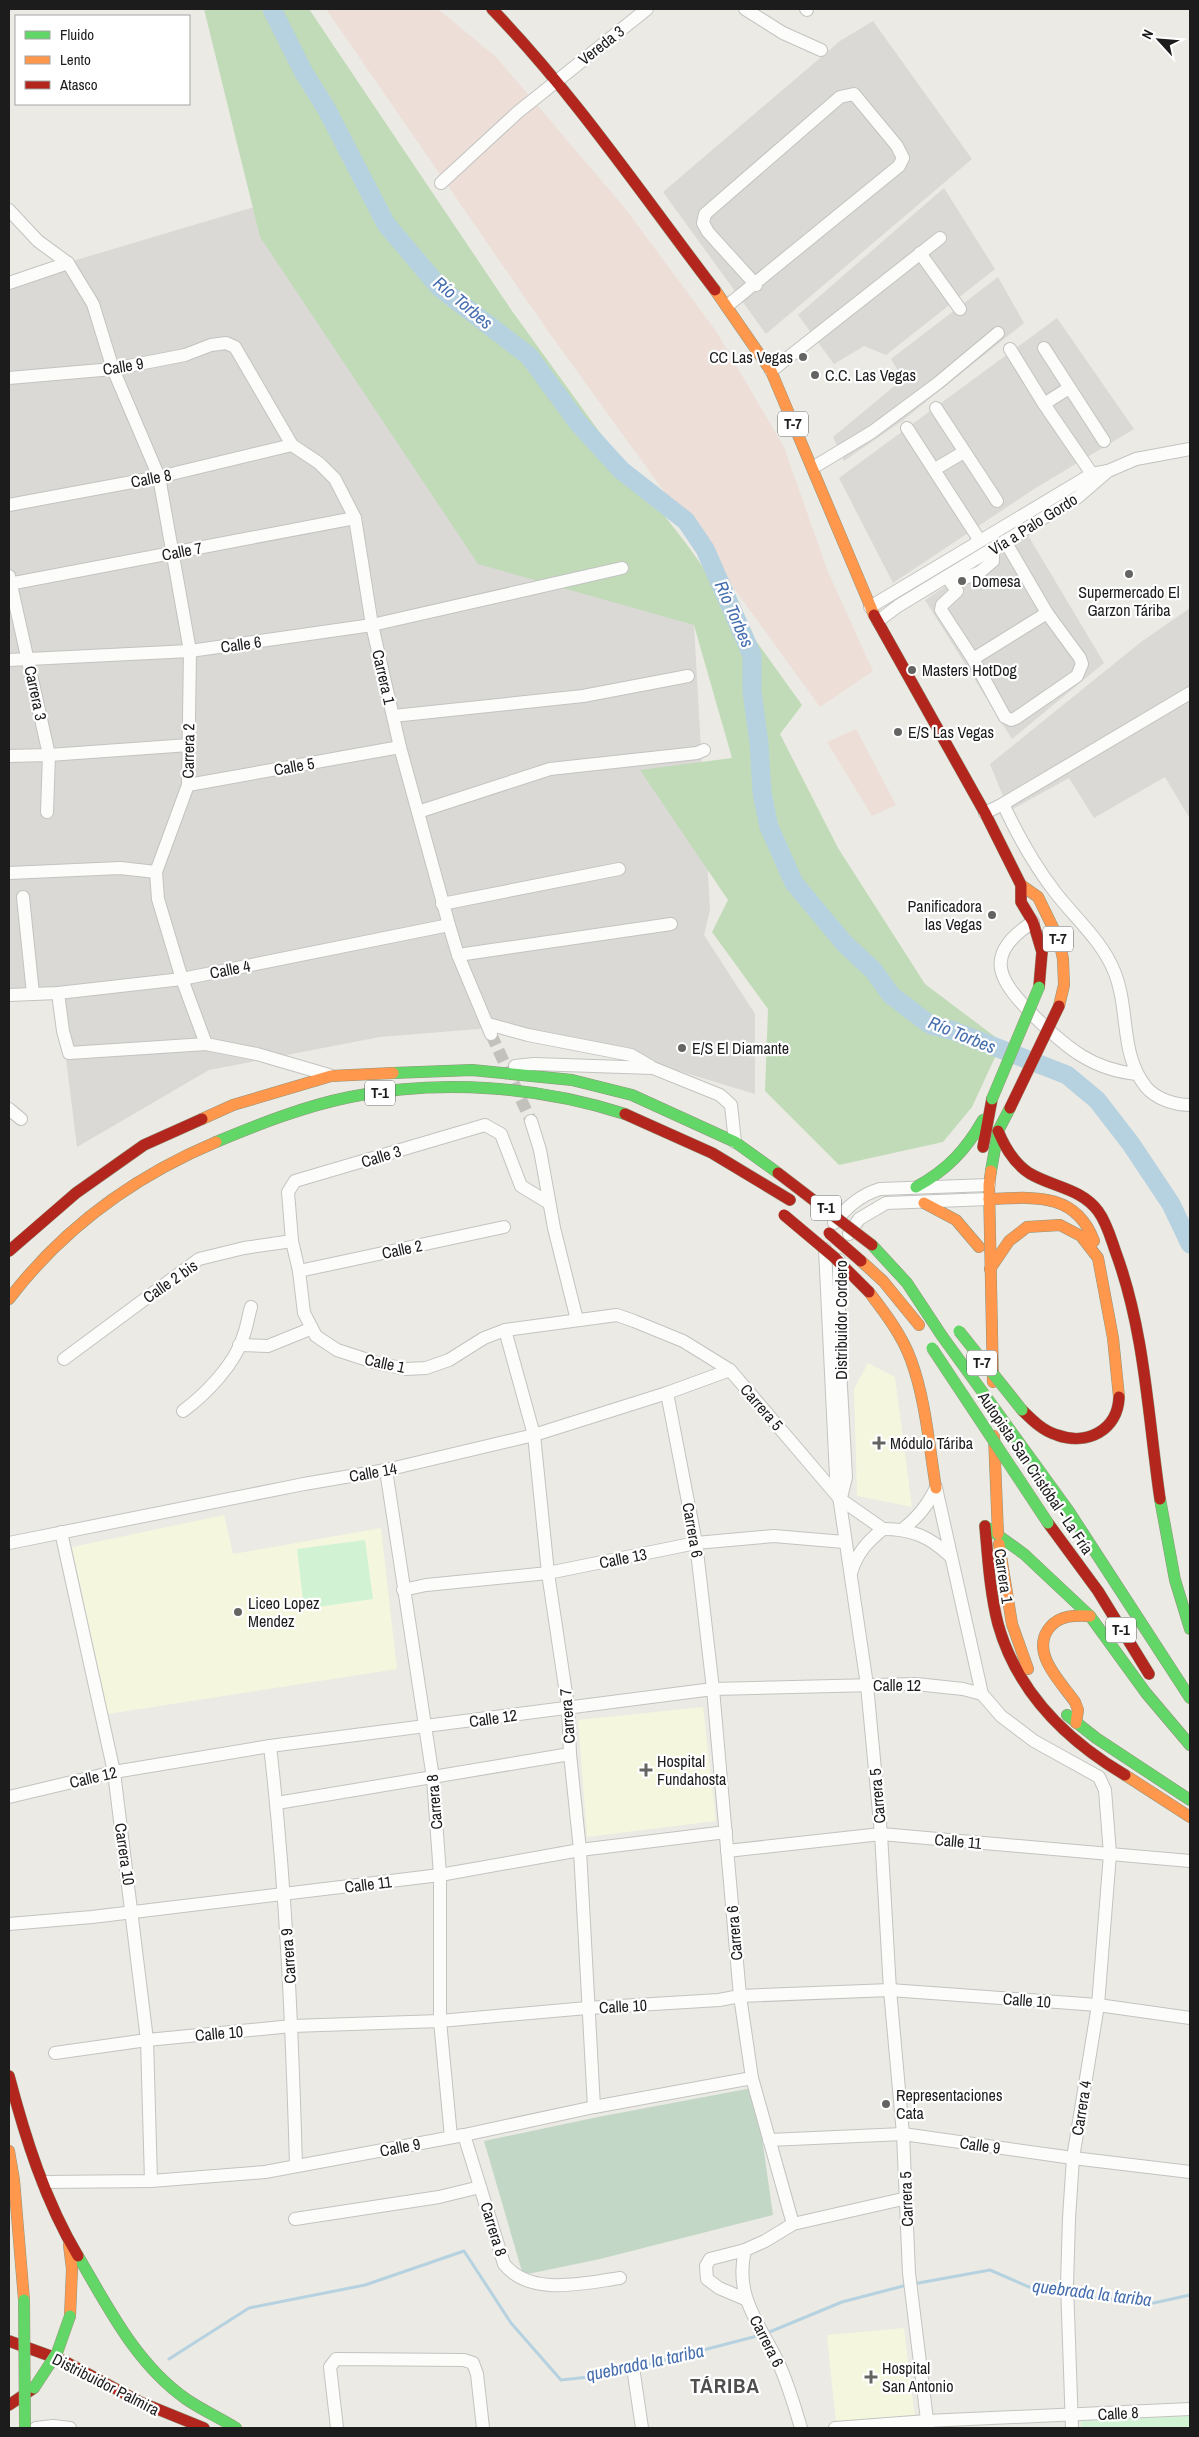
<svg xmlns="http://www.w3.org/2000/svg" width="1199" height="2437" font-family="'Archivo Narrow',sans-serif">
  <rect width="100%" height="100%" fill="#ebeae4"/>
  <g fill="#dad9d6">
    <polygon points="873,21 972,159 766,334 663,192 840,41"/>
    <polygon points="368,173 694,625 710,910 704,935 755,1014 755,1094 603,1048 490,1028 380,1037 209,1070 77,1147 58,994 9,995 9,283 46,269"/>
    <polygon points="944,188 995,269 886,355 864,346 834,364 798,315"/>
    <polygon points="998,277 1024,323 902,421 844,461 833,437 903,379 891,359"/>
    <polygon points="1057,318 1134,429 1034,489 893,583 839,478"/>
    <polygon points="1026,532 1104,663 1012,739 925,600"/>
    <polygon points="1190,608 1190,819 1165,777 1094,818 1069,778 1009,811 990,764 1141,642"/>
  </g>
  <g fill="#eeded8">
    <polygon points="326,9 438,9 496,57 624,207 716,331 784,447 828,572 873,671 820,707 550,334"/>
    <polygon points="856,729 896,805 872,816 827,742"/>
  </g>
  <g fill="#f4f6de">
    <polygon points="868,1363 895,1377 912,1507 857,1496 854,1389"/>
    <polygon points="224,1515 233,1554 381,1528 397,1669 108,1714 72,1547"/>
    <polygon points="703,1707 716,1821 587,1837 578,1720"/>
    <polygon points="904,2328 915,2418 836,2423 827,2335"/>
  </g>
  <polygon fill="#c1dbb8" points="204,9 309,9 512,311 606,441 685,542 802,705 780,734 838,848 925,984 1002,1042 972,1107 943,1142 839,1165 765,1091 768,1009 712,932 728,900 640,770 732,758 694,625 478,564 260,237"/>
  <polygon fill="#c2d7c5" points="752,2088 762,2138 773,2215 600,2259 523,2275 484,2141 598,2117"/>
  <g fill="#d1f3d4">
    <polygon points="365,1540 373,1599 304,1609 297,1549"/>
    <polygon points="1190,2416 1190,2428 1081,2428 1081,2421"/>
  </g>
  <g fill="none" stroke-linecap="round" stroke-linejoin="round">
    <g stroke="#b6d2e0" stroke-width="3">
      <polyline points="913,2284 990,2270 1036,2290 1064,2294"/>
      <polyline points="1070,2295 1149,2304 1190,2295"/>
      <polyline points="767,2333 842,2302 907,2285"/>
      <polyline points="169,2359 249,2308 365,2285 464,2251 511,2323 561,2380 607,2375 761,2335"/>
    </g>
    <polyline stroke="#b6d2e0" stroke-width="19" points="272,9 304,73 326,108 386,224 440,288 529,356 579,424 621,470 686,521 705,549 752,655 752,692 759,743 762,793 769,827 794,883 844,943 874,971 891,995 921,1018 931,1025 954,1031 1067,1075 1097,1100 1131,1144 1171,1204 1190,1244"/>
    <polyline stroke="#c2c1bc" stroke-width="12" stroke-dasharray="12 6" stroke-linecap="butt" points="491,1034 531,1121"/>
    <g stroke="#c3c3c0" stroke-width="14">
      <g id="street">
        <polyline points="745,9 783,33 821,50"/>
        <polyline points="806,9 807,10"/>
        <polyline points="441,183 518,112 647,9"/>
        <polyline points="9,210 38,241 68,263 93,304 113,369 159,477 190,651 188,785 156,872 158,899 182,979 206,1044"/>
        <polyline points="920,253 960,309"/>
        <polyline points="9,283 68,263"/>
        <polyline points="727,306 899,166 903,158 897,146 854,94 840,97 705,214 703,223 708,232 756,285"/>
        <polyline points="1044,348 1104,441"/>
        <polyline points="1010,349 1044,404 1092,474"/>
        <polyline points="771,371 940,238"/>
        <polyline points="9,378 113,369 185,355 211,345 226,343 235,347 292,445 319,463 335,479 355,518 372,625 400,747 449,925 458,955 491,1034"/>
        <polyline points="1044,404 1069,388"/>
        <polyline points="936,408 997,501"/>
        <polyline points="907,428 980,541"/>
        <polyline points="814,467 872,432 938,383 998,333"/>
        <polyline points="935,469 964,452"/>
        <polyline points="9,505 159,477 292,445"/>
        <polyline points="955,572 965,578 980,572 993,561 993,548"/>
        <polyline points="9,576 49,755 47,812"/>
        <polyline points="947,577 957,591 942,605 941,610 973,659 1005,717 1011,720 1016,718 1077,676 1082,664 1080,658 1047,613 1005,541"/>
        <polyline points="9,584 355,518"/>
        <polyline points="870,607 1092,474 1108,471 1136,459 1190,449"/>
        <polyline points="878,621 898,606 1078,497 1108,471"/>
        <polyline points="973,659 1047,613"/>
        <polyline points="9,660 190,651 372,625 622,568"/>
        <polyline points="393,716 583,696 688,676"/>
        <polyline points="9,756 49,755 189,745"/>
        <polyline points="188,785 400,747"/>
        <path d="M 1003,804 C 1018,836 1034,865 1055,892 C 1075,918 1102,941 1114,971 C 1130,1009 1119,1053 1146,1087 C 1156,1099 1175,1105 1190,1105"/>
        <polyline points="418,812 550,769 697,753 704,750"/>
        <polyline points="985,813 1003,804 1190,693"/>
        <polyline points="9,873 120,868 156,872"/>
        <polyline points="23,897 33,994"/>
        <polyline points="442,904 619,869"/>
        <path d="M 1033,922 C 980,956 1000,982 1036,1018 C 1067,1048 1093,1070 1137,1074"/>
        <polyline points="458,955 671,924"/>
        <polyline points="58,993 63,1031 69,1053 206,1044 257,1054 329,1075"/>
        <polyline points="9,995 58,993 182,979 449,925"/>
        <polyline points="488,1024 528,1035 631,1055 650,1066"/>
        <polyline points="515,1066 534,1064 653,1068 720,1095 731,1105 735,1142"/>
        <polyline points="9,1109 21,1119"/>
        <polyline points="531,1121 540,1150 554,1228 577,1320"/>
        <polyline points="549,1203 521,1186 501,1134 485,1125 295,1181 288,1192 292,1241 299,1271 304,1313 316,1336 337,1350 377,1363 406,1369 426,1368 449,1360 484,1338 505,1330 617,1315 634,1321 683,1341 730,1370 840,1499 883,1529"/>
        <path d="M 834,1223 C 847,1207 860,1195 880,1189 L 989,1185"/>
        <polyline points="849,1234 859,1219 886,1203 989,1199"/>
        <polyline points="825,1249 836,1476 867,1685 881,1834 890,1990 903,2134 909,2273 928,2428"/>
        <polyline points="839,1260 839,1351 846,1477 842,1494"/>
        <polyline points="299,1271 504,1227"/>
        <polyline points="505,1330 534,1435 548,1573 568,1707 570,1754 580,1850 594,2107"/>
        <polyline points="239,1345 268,1346 310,1329"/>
        <polyline points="64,1359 199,1259 244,1248 292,1241"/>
        <polyline points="667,1393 696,1543 713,1689 740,1996 752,2078 793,2224"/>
        <path d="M 183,1411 C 206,1394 235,1364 243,1337 C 247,1327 248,1317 251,1307"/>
        <polyline points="386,1470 433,1778 440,1875 440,2021 451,2137"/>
        <polyline points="936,1488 982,1694 1001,1716 1034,1741 1099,1777 1105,1790 1110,1854 1098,2005 1073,2158 1069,2218 1067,2284 1072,2428"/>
        <path d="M 883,1529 C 911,1529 929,1536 950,1556"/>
        <path d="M 903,1529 C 918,1517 927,1506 936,1488"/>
        <polyline points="61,1532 114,1772 147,2040 151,2181"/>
        <polyline points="9,1543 304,1484 386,1470 534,1435 667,1393 730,1370"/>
        <path d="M 851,1573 C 857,1553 867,1542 883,1529"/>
        <polyline points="403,1590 426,1585 548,1573 696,1543 774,1536 844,1542"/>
        <path d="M 270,1746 C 286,1885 292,2026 296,2166"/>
        <polyline points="9,1797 114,1772 270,1746 713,1689 916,1684 963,1689 982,1694"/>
        <polyline points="277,1803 570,1754"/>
        <polyline points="727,1851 881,1834 1190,1861"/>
        <polyline points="9,1924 92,1917 440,1875 580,1850 726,1832"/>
        <polyline points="55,2053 147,2040 292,2026 440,2021 587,2008 719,2000 740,1996 890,1990 1098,2005 1190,2018"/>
        <path d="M 464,2135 L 504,2264 C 530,2297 584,2283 620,2278"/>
        <polyline points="769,2140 903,2134 1073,2158 1190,2172"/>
        <polyline points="43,2182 151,2181 265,2172 464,2135 594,2107 752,2078"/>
        <polyline points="295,2219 439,2197 480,2187"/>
        <polyline points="745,2250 710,2259 706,2266 707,2279 719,2288 745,2299"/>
        <polyline points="634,2374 642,2428"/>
        <polyline points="36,2428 53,2426 70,2428"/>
        <polyline points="337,2428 330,2367 336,2359 464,2360 473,2363 477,2374 483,2428"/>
        <path d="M 801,2428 C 794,2405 788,2383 778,2362 C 759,2323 734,2296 745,2250 L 765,2241 L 793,2224 L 907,2198"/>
        <polyline points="835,2428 927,2421 1190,2409"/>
      </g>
    </g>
    <g stroke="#90957c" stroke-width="12">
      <g id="fast">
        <polyline points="393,1073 472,1070 572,1080 632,1095 735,1142 778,1173"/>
        <path d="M 216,1142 C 259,1124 305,1106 350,1097 C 441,1079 537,1086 625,1114"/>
        <polyline points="991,1171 998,1131 1010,1108"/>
        <path d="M 916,1187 C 947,1170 966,1150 983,1120"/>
        <polyline points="872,1245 907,1283 942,1336"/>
        <polyline points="1160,1499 1175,1580 1190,1629"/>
        <polyline points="1068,1510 1190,1698"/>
        <polyline points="985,1526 1024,1554 1090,1616 1146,1693 1190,1745"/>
        <polyline points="1067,1715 1096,1738 1190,1800"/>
        <path d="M 78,2256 C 108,2307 136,2364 186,2399 C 202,2410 220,2418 236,2428"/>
      </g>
    </g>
    <g stroke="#90957c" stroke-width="12">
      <g id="slow">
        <polyline points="715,290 771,371 874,615"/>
        <polyline points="1021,885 1038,897 1059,940 1063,959 1064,985 1059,1006"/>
        <polyline points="202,1119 233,1105 331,1076 393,1073"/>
        <polyline points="991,1171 989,1185 993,1382"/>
        <path d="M 989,1199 C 1034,1197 1076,1192 1094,1241"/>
        <polyline points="924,1203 956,1220 979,1247"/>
        <polyline points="861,1261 883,1281 919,1325"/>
        <polyline points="990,1269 1009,1241 1027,1227 1060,1225 1081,1236 1098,1258 1113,1338 1119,1397"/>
        <path d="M 869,1292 C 885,1313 902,1335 911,1360 C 926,1401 929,1446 936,1488"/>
        <path d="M 9,1299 C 64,1227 133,1177 216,1142"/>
        <polyline points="994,1436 998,1534"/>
        <polyline points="999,1544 1012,1624 1028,1669"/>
        <path d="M 1076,1723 L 1078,1710 L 1075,1702 C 1061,1682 1029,1652 1050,1627 C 1060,1615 1076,1615 1090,1616"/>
        <polyline points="1125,1775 1190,1817"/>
        <polyline points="9,2151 14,2180 24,2300"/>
        <polyline points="69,2245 72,2269 70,2316"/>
      </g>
    </g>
    <g stroke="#90957c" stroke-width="12">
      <g id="jam">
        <path d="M 492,9 C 575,95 643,196 715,290"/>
        <polyline points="874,615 985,813 1021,885 1021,902 1033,922 1042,952 1039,987"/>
        <polyline points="625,1114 712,1153 790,1200"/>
        <path d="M 998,1131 C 1005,1148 1014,1163 1029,1173 C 1052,1187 1081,1188 1098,1211 C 1107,1223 1111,1239 1116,1253 C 1145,1332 1148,1417 1160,1499"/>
        <polyline points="983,1147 992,1099"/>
        <polyline points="9,1251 76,1193 144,1145 202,1119"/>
        <path d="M 1022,1410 C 1032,1420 1043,1431 1057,1435 C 1087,1446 1118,1430 1119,1397"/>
        <polyline points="1048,1523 1098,1591 1149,1674"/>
        <path d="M 985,1526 C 988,1559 990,1593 998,1624 C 1017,1692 1066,1740 1125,1775"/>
        <path d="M 9,2076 C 25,2137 45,2201 78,2256"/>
        <polyline points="9,2341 64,2361 140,2402 204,2428"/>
        <polyline points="9,2405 34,2388"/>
      </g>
    </g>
    <use href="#street" stroke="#fcfcfb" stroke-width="12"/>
    <use href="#fast" stroke="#63d668" stroke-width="11"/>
    <use href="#slow" stroke="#ff974d" stroke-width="11"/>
    <use href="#jam" stroke="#b3261e" stroke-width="11"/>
    <g stroke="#a19a81" stroke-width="12" stroke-linecap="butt">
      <g id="fast-bridge">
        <polyline points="992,1099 1039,987"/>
        <polyline points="959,1331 1022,1410"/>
        <polyline points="942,1336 1068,1510"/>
        <polyline points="932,1348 1048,1523"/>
        <polyline points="24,2300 25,2428"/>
        <polyline points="34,2388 57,2353 70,2316"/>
      </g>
    </g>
    <g stroke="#a19a81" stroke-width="12" stroke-linecap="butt">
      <g id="jam-bridge">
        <polyline points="1010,1108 1059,1006"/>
        <polyline points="778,1173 872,1245"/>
        <polyline points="784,1215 834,1257 869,1292"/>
        <polyline points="829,1233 861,1261"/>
      </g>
    </g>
    <use href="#fast-bridge" stroke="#63d668" stroke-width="11"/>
    <use href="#jam-bridge" stroke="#b3261e" stroke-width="11"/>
  </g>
  <g fill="#646462" stroke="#fff" stroke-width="2">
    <circle cx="803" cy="357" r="5"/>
    <circle cx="815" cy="375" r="5"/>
    <circle cx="1129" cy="574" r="5"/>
    <circle cx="962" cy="581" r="5"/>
    <circle cx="912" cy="670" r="5"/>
    <circle cx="898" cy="732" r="5"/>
    <circle cx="992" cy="915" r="5"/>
    <circle cx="682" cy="1048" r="5"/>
    <path d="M876.5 1435.5h5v5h5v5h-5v5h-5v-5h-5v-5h5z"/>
    <circle cx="238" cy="1612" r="5"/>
    <path d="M643.5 1762.5h5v5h5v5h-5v5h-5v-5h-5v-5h5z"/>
    <circle cx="886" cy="2104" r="5"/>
    <path d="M868.5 2369.5h5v5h5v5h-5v5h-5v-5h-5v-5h5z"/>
  </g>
  <g text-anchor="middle" stroke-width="4.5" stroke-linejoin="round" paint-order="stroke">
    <g fill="#fff" stroke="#606060" stroke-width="1">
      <rect x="778" y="411.5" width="30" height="25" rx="4"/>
      <rect x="1043" y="926.5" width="30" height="25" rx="4"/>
      <rect x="365" y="1080.5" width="30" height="25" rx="4"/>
      <rect x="811" y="1195.5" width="30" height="25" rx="4"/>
      <rect x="967" y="1350.5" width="30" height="25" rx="4"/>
      <rect x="1106" y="1617.5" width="30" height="25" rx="4"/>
    </g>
    <g font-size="15" font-weight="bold" fill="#1c1c1c">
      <text x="793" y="429">T-7</text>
      <text x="1058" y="944">T-7</text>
      <text x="380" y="1098">T-1</text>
      <text x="826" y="1213">T-1</text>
      <text x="982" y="1368">T-7</text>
      <text x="1121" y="1635">T-1</text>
    </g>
    <g font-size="16" fill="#1c1c1c" stroke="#fff">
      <text transform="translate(601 45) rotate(-38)" y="6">Vereda 3</text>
      <text transform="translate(123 366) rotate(-9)" y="6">Calle 9</text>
      <text transform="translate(151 478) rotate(-11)" y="6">Calle 8</text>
      <text transform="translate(1033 524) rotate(-32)" y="6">Vía a Palo Gordo</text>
      <text transform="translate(182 551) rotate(-11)" y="6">Calle 7</text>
      <text transform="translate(241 644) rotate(-8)" y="6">Calle 6</text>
      <text transform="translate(384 677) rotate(77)" y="6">Carrera 1</text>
      <text transform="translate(36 693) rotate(78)" y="6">Carrera 3</text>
      <text transform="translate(188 751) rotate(-89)" y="6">Carrera 2</text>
      <text transform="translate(294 766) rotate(-10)" y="6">Calle 5</text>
      <text transform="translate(230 969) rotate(-11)" y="6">Calle 4</text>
      <text transform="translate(381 1156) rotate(-17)" y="6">Calle 3</text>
      <text transform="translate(402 1249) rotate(-12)" y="6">Calle 2</text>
      <text transform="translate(170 1281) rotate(-35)" y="6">Calle 2 bis</text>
      <text transform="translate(841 1320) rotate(-90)" y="6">Distribuidor Cordero</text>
      <text transform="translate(385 1363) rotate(12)" y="6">Calle 1</text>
      <text transform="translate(762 1407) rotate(49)" y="6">Carrera 5</text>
      <text transform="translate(373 1472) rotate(-10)" y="6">Calle 14</text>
      <text transform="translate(1036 1473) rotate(56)" y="6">Autopista San Cristóbal - La Fría</text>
      <text transform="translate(693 1530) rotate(80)" y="6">Carrera 6</text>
      <text transform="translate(623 1558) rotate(-11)" y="6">Calle 13</text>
      <text transform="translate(1004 1576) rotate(82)" y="6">Carrera 1</text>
      <text x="897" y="1691">Calle 12</text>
      <text transform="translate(567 1716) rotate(-94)" y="6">Carrera 7</text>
      <text transform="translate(493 1718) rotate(-8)" y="6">Calle 12</text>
      <text transform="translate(93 1777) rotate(-13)" y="6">Calle 12</text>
      <text transform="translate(877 1796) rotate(-95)" y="6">Carrera 5</text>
      <text transform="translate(434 1802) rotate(-95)" y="6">Carrera 8</text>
      <text transform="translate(958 1841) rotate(5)" y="6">Calle 11</text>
      <text transform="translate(125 1854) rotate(82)" y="6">Carrera 10</text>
      <text transform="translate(368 1884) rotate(-7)" y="6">Calle 11</text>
      <text transform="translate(734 1933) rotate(-95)" y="6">Carrera 6</text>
      <text transform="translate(288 1956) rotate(-94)" y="6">Carrera 9</text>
      <text transform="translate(1027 2000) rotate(4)" y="6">Calle 10</text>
      <text transform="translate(623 2006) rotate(-3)" y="6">Calle 10</text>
      <text transform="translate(219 2033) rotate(-5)" y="6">Calle 10</text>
      <text transform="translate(1081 2108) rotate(-81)" y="6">Carrera 4</text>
      <text transform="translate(980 2145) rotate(8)" y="6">Calle 9</text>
      <text transform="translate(400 2147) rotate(-11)" y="6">Calle 9</text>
      <text transform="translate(906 2199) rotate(-92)" y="6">Carrera 5</text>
      <text transform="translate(494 2229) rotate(73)" y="6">Carrera 8</text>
      <text transform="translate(767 2341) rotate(63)" y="6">Carrera 6</text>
      <text transform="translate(106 2384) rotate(27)" y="6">Distribuidor Palmira</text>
      <text transform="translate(1118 2413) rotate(-3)" y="6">Calle 8</text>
    </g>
    <g font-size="16" fill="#1c1c1c" stroke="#fff" text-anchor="start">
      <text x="793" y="363" text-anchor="end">CC Las Vegas</text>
      <text x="825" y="381">C.C. Las Vegas</text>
      <text x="972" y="587">Domesa</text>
      <text x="1129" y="598" text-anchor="middle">Supermercado El<tspan x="1129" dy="18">Garzon Táriba</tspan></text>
      <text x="922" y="676">Masters HotDog</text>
      <text x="908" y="738">E/S Las Vegas</text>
      <text x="982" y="912" text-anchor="end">Panificadora<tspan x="982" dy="18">las Vegas</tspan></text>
      <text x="692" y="1054">E/S El Diamante</text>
      <text x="890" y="1449">Módulo Táriba</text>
      <text x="248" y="1609">Liceo Lopez<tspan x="248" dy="18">Mendez</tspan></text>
      <text x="657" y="1767">Hospital<tspan x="657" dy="18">Fundahosta</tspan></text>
      <text x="896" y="2101">Representaciones<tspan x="896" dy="18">Cata</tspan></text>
      <text x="882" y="2374">Hospital<tspan x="882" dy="18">San Antonio</tspan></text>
    </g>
    <g font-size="18" font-style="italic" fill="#466eae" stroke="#fff">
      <text transform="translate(463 303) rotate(40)" y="6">Río Torbes</text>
      <text transform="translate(734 614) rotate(66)" y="6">Río Torbes</text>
      <text transform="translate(962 1035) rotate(22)" y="6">Río Torbes</text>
      <text transform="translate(1092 2293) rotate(7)" y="6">quebrada la tariba</text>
      <text transform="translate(645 2363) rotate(-12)" y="6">quebrada la tariba</text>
    </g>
    <g font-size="21" font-weight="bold" letter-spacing="1" fill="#4f4f4f" stroke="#fff">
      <text x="725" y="2393">TÁRIBA</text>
    </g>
  </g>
  <rect width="1199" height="2437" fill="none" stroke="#1c1c1c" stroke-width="20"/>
  <rect x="15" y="15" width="175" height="90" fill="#ffffff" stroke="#a4a4a4"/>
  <rect x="25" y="31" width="25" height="8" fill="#63d668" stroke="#a4a4a4"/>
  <text x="60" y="40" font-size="15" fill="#1c1c1c">Fluido</text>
  <rect x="25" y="56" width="25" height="8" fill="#ff974d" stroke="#a4a4a4"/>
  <text x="60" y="65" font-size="15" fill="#1c1c1c">Lento</text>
  <rect x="25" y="81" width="25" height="8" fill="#b3261e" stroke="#a4a4a4"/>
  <text x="60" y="90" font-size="15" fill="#1c1c1c">Atasco</text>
  <g transform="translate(1159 40) rotate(296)" stroke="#ffffff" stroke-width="4" paint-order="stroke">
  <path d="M0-4L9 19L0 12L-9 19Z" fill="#1c1c1c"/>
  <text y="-8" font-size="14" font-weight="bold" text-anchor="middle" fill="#1c1c1c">N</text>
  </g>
</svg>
